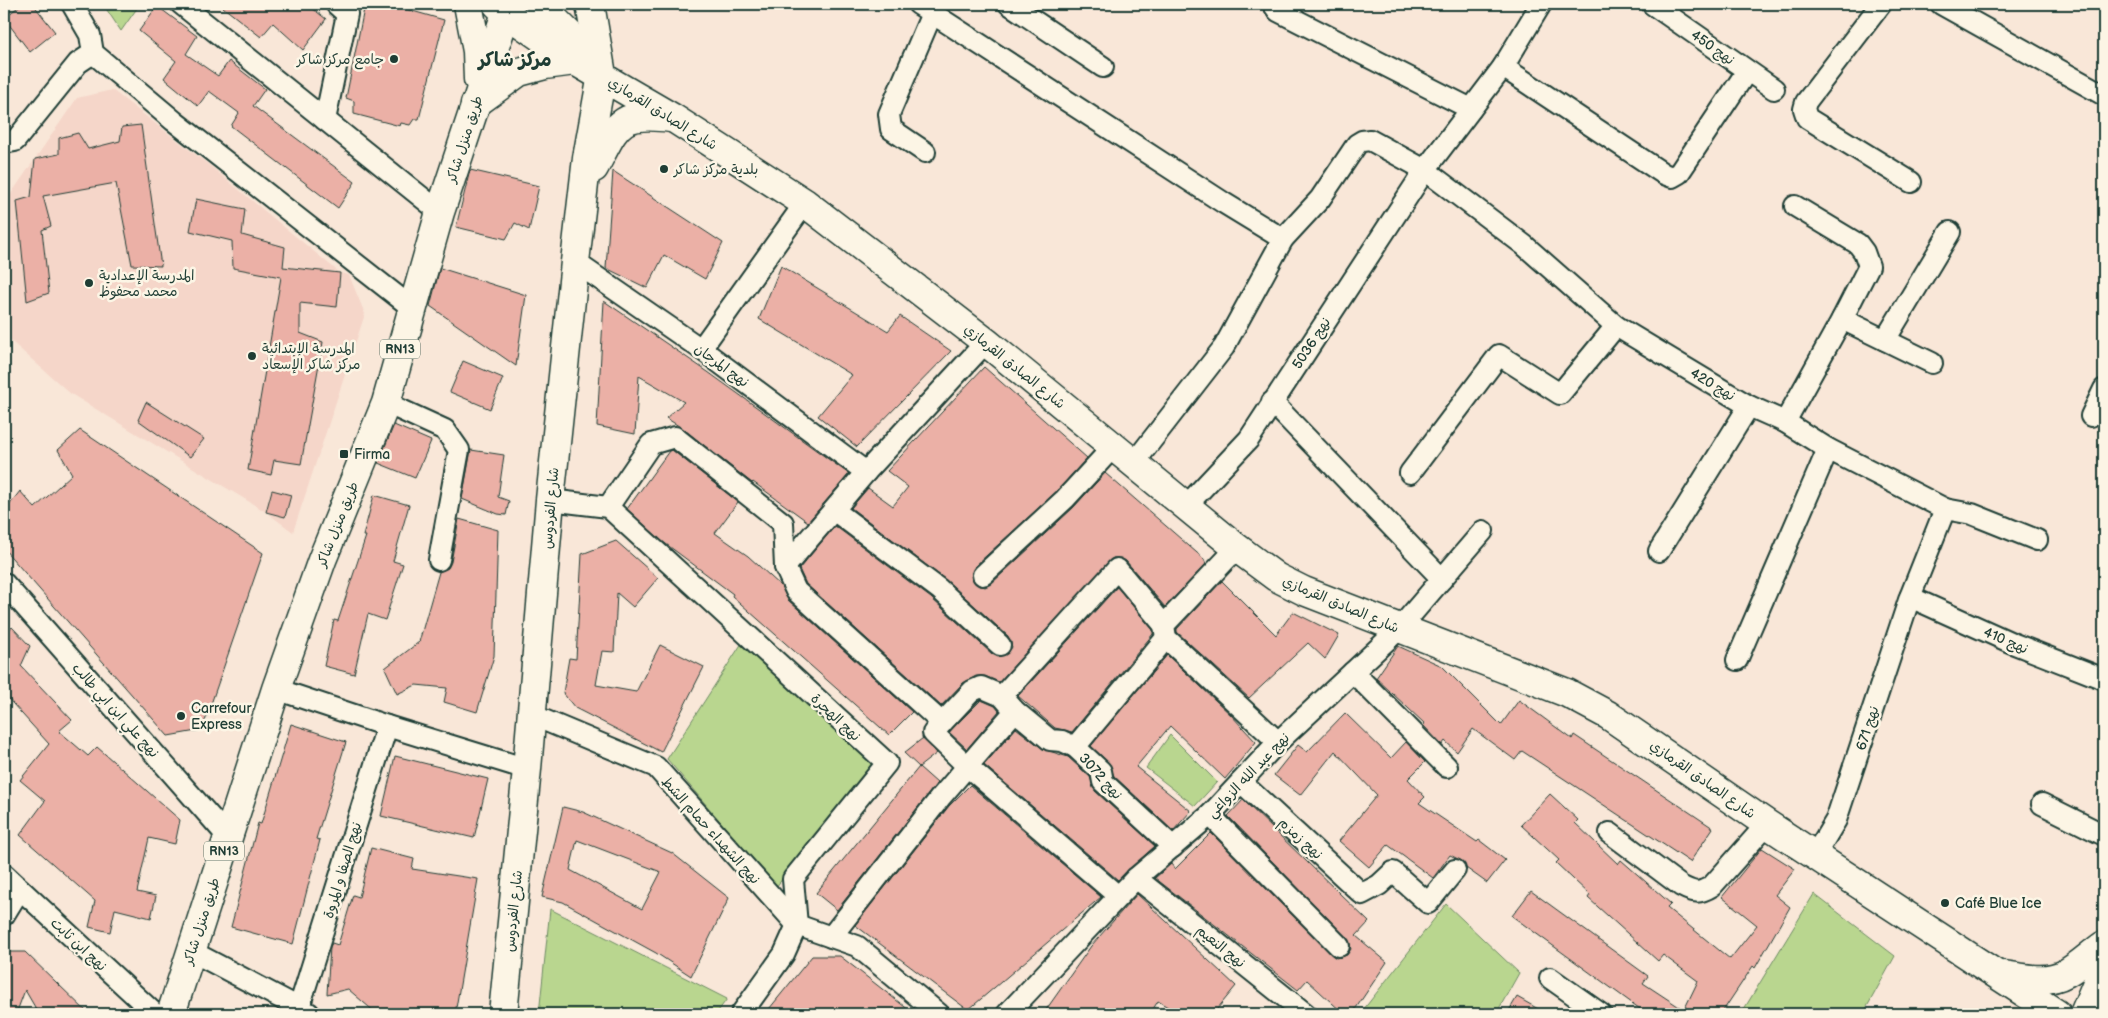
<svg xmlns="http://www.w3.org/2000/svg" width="2108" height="1018" font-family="'Balsamiq Sans','Playpen Sans Arabic',sans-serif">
  <rect width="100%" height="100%" fill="#f9e7d8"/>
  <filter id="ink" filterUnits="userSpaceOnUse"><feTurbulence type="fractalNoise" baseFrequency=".02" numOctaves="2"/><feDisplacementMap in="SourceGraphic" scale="10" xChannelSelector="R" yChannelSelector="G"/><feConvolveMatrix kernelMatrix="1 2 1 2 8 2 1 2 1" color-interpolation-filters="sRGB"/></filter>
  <g filter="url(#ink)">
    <polygon fill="#f5d6c9" points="112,90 209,165 340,273 349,275 365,314 293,532 266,512 71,394 4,335 4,204 77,98"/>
    <g fill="#b9d68f" stroke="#6c8a62">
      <polygon points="103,4 140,4 121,31"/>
      <polygon points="742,643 874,763 776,887 667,759"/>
      <polygon points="1170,735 1217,782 1195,806 1146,768"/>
      <polygon points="1814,894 1895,956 1863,1014 1741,1014"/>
      <polygon points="1446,904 1519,973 1496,1014 1360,1014"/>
      <polygon points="550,909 727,999 716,1014 539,1014"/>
    </g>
    <g fill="#ebb0a6" stroke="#1f3d34" fill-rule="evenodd">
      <polygon points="22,4 33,4 55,32 30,52 4,18"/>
      <polygon points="219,4 307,4 326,19 303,50 273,23 261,37"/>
      <polygon points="365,4 388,4 444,20 419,119 414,119 410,125 401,123 400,126 354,114 354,101 346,98"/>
      <polygon points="157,6 197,36 186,54 218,76 229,61 265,89 253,106 355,182 338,208 231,126 239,113 209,91 198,106 164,78 176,61 139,31"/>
      <polygon points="141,125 161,266 132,265 116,183 43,196 51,226 42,230 49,293 27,301 17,201 31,197 35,159 59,154 59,138 78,133 88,149 120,141 122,127"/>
      <polygon points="470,170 539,186 529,230 515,223 506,239 456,227"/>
      <polygon points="613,171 723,243 705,279 664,255 647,288 606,268"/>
      <polygon points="196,199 245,209 242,235 285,247 283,267 340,273 337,307 300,303 300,333 323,342 301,464 274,460 271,475 248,470 281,277 233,268 232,241 190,231"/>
      <polygon points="781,266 888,331 900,316 951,351 857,447 818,416 852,375 759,319"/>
      <polygon points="440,268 526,295 516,366 430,306"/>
      <polygon points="604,301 708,372 849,474 808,522 753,482 752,483 682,428 666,418 684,402 639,376 635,434 597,426"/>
      <polygon points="463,361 503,378 490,409 450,392"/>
      <polygon points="984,367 1087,458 1057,491 975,566 971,577 975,583 985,587 991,584 1073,508 1105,473 1204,559 1206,564 1165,607 1126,561 1120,558 1113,558 999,682 985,676 976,676 963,683 941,706 806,584 799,569 835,526 931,598 992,654 998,657 1008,653 1012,647 1008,636 946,580 851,508 868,488 893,506 908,487 887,471"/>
      <polygon points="146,402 204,439 190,457 138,420"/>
      <polygon points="394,425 431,441 415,478 378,463"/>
      <polygon points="80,430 263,553 202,730 168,736 4,549 4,512 20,491 35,508 72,474 58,450"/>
      <polygon points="471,450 504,455 498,497 509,501 506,515 498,514 462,499"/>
      <polygon points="672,450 738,502 715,533 748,556 781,586 788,600 912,712 889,735 732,596 733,594 662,541 627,509 669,451"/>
      <polygon points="272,490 291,495 285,517 266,512"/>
      <polygon points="374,495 409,505 393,561 403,564 385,620 368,614 354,674 324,666 334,620 338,621 366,536 363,536"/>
      <polygon points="459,519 498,530 494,656 477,712 444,702 447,688 416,685 397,694 385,668 419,642 439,572 448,568 451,562"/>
      <polygon points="616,541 658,578 633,607 617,593 614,652 602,651 596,685 636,692 660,645 704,667 661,752 575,708 563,693 569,658 576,659 582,554"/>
      <polygon points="1222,581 1276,635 1293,612 1339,635 1325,659 1308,643 1249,698 1177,632 1177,629"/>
      <polygon points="1117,587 1153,630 1153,634 1072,732 1055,728 1018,696"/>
      <polygon points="12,627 30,646 21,666 72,720 59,731 88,756 97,747 180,820 175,844 149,838 137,892 156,896 151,918 115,909 110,932 89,927 95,901 20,835 45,801 20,780 49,744 4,694 4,635"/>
      <polygon points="1398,646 1442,666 1501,725 1519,700 1572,739 1574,735 1713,828 1690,862 1522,751 1515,760 1473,729 1457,752 1445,741 1442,745 1423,725 1425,724 1376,678"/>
      <polygon points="1167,655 1231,715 1256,742 1225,779 1170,726 1136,767 1191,811 1173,831 1114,776 1109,763 1091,746"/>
      <polygon points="981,700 995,706 999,711 967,749 949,732"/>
      <polygon points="1345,713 1391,758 1406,742 1425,762 1408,779 1425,797 1419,803 1477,842 1479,840 1505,860 1487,883 1466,868 1462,861 1450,855 1433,878 1388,845 1369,867 1339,841 1377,795 1335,751 1300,795 1274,775 1298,745 1307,752"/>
      <polygon points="291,724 346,742 316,839 320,840 293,944 231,927 258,823 261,824"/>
      <polygon points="1016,728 1043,749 1068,757 1090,777 1095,791 1155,846 1118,880 984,765"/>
      <polygon points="923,738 937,753 919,767 904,753"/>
      <polygon points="395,756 488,779 474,838 381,816"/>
      <polygon points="919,767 937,783 837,910 816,893"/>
      <polygon points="970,785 1101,897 968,1010 855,925 949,806"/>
      <polygon points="1550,794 1578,820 1575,823 1618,864 1621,860 1671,904 1667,908 1730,959 1757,925 1722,897 1762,848 1795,869 1775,895 1790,907 1755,968 1753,966 1721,1014 1647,1014 1512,916 1531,891 1648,976 1643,983 1684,1010 1698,981 1663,955 1658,961 1588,898 1590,895 1556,863 1559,860 1521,825"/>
      <polygon points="1243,800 1369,922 1356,936 1387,962 1352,1014 1344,1014 1307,980 1298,990 1155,878 1171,864 1175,869 1211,833 1331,954 1336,958 1347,955 1351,949 1347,938 1228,816"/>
      <path d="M 563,807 L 583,812 L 672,853 L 729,898 L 691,976 L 656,953 L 563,902 L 542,897 ZM 577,840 L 661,872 L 642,909 L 570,870 Z"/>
      <polygon points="371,848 414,859 412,869 478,879 455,1014 377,1014 348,989 327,994 330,947 332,943 338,945 353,895 359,897"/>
      <polygon points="1137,894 1236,986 1213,1014 1179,1014 1158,1001 1150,1014 1043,1014 1091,946"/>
      <polygon points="4,952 25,952 89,1014 39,1014 25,990 16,1014 4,1014"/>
      <polygon points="812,956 840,956 914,1014 765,1014"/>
      <polygon points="1517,997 1547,1014 1507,1014"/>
    </g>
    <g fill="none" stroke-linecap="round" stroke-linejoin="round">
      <g stroke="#1f3d34" stroke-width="24">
        <g id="street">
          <polyline points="72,4 90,35 93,53 174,121 411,307"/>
          <polyline points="181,4 440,212"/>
          <polyline points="918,4 1224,203 1283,239"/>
          <polyline points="1009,4 1103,67"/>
          <polyline points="1273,4 1278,11 1471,109"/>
          <polyline points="1652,4 1774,89"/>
          <polyline points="1881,4 1806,102 1804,109 1807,118 1911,182"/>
          <polyline points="1941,4 2104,95"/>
          <polyline points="1503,67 1664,174 1672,177 1679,173 1747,71"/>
          <polyline points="325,120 347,14 336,4"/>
          <polyline points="4,143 15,141 78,63 93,53"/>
          <polyline points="925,152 891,129 889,114 936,4"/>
          <polyline points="575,262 701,349 866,472"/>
          <polyline points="1842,319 1932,363"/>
          <polyline points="1885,340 1950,232"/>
          <polyline points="701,349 805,203"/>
          <polyline points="1272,402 1442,579"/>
          <polyline points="386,403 445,430 459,450 439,560"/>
          <polyline points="2091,416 2104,389"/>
          <polyline points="1785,422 1842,319 1869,266 1864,252 1858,244 1795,206"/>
          <polyline points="1134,463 1224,347 1283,239 1320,199 1357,144 1362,141 1370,140 1425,170 1524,245 1616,326 1749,406 1785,422 1828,449 1945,509 1910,597 1836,820 1815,855"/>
          <polyline points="1410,473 1499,355 1560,394 1616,326"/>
          <polyline points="550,500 608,507 887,763 793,879 797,925 784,954 741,1014"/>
          <polyline points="1186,506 1249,439 1425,170 1503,67 1541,4"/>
          <polyline points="608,507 651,444 675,437 783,523 785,567 796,591 942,723 972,691 981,687 1002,696 1015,711 1050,740 1062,741 1075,747 1101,771 1103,782 1173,847"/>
          <polyline points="1945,509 1972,514 2037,540"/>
          <polyline points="835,511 939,589 1000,645"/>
          <polyline points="1237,548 1164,625 1166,638 1278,742"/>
          <polyline points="1659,551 1749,406"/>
          <polyline points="785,567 866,472 986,342"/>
          <polyline points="983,575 1065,499 1113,447"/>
          <polyline points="4,583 228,837"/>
          <polyline points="1910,597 2012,643 2104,679"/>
          <polyline points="1737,660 1828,449"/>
          <polyline points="1353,672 1447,767"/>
          <polyline points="276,689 387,726 527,769"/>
          <polyline points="1002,696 1117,569 1164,625"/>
          <polyline points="532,715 656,767 797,925 857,946 939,1014"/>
          <polyline points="942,723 933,733 967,766 1118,896"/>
          <polyline points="1075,747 1166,638"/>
          <polyline points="1241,782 1362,894 1379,885 1393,872 1428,903 1455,870"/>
          <polyline points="2042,804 2104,835"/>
          <polyline points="1210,815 1339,946"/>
          <path d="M 1610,833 L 1681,886 C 1694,893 1699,894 1712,886 L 1767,824"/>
          <polyline points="4,874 155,1014"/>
          <polyline points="1136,878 1306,1014"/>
          <polyline points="4,915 20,889"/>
          <polyline points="831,937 940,798 1015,711"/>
          <polyline points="191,951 309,1013"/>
          <polyline points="1550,978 1601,1014"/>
          <polyline points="297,1014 387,726"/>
          <polyline points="1007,1014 1136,878 1210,815 1278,742 1399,629 1483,531"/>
        </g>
      </g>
      <g stroke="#1f3d34" stroke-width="31">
        <g id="secondary">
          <polyline points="497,4 506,13 575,61 673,118 805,203 986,342 1237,548 1276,577 1304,591 1567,693 1608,715 1767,824 2057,1014"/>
          <polyline points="539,4 578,43 588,59"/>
          <path d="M 594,168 C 617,125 617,111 671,118"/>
          <path d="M 2004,975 C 2024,978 2047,984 2066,973 C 2079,966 2091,954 2104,945"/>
          <polyline points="503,1014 527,769 550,500 575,262 587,158 602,75 590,4"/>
          <polyline points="2084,1014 2104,966"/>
        </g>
      </g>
      <g stroke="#1f3d34" stroke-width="31">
        <g id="primary">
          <polyline points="468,4 477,51 478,79"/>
          <polyline points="475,104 519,72 545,65 575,61"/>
          <polyline points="171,1014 276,689 322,560 386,403 440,212 509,4"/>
        </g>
      </g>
      <use href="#street" stroke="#fcf5e5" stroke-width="20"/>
      <use href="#secondary" stroke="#fcf5e5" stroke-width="28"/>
      <use href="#primary" stroke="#fcf5e5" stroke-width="28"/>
    </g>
  </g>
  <g fill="#1f3d34" stroke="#fcf5e5" stroke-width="2">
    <circle cx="394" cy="59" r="5"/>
    <circle cx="664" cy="169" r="5"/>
    <circle cx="89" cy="283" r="5"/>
    <circle cx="252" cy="356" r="5"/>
    <rect x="339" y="449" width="10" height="10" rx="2.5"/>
    <circle cx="181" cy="716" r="5"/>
    <circle cx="1945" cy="903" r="5"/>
  </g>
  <g text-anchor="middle" stroke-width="5" stroke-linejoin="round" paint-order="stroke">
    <g fill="#fcf5e5" stroke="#617469" stroke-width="1">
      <rect x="380" y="339.5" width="40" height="19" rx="4"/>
      <rect x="204" y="841.5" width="40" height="19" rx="4"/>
    </g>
    <g font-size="12" font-weight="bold" fill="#1f3d34">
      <text x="400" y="353">RN13</text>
      <text x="224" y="855">RN13</text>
    </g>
    <g font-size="14" fill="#1f3d34" stroke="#fcf5e5">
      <text transform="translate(1713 47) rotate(35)" y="5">نهج 450</text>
      <text transform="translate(663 113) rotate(32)" y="5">شارع الصادق القرمازي</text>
      <text transform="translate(464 139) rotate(-72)" y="5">طريق منزل شاكر</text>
      <text transform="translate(1311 343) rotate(-57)" y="5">نهج 5036</text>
      <text transform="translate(722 365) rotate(36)" y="5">نهج المرجان</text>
      <text transform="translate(1015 366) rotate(39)" y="5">شارع الصادق القرمازي</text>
      <text transform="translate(1713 384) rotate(31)" y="5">نهج 420</text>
      <text transform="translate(550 508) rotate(-85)" y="5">شارع الفردوس</text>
      <text transform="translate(337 524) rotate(-68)" y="5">طريق منزل شاكر</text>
      <text transform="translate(1341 604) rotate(23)" y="5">شارع الصادق القرمازي</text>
      <text transform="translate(2006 640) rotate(23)" y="5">نهج 410</text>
      <text transform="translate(116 710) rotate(48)" y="5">نهج علي ابن ابي طالب</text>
      <text transform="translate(836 717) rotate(43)" y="5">نهج الهجرة</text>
      <text transform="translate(1867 728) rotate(-72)" y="5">نهج 671</text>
      <text transform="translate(1248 775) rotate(-46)" y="5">نهج عبد الله الزواغي</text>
      <text transform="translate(1101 776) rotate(48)" y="5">نهج 3072</text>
      <text transform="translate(1703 779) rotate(35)" y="5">شارع الصادق القرمازي</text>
      <text transform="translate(711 830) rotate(48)" y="5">نهج الشهداء حمام الشط</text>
      <text transform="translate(1301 838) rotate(43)" y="5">نهج زمزم</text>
      <text transform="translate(342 870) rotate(-73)" y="5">نهج الصفا و المروة</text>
      <text transform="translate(513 911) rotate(-84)" y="5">شارع الفردوس</text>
      <text transform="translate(201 921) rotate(-72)" y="5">طريق منزل شاكر</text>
      <text transform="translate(79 944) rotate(43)" y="5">نهج ابن ثابت</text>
      <text transform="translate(1221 946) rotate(39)" y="5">نهج النعيم</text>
    </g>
    <g font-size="14" fill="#1f3d34" stroke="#fcf5e5" text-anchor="start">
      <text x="384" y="64" text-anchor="end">جامع مركز شاكر</text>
      <text x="674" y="174">بلدية مركز شاكر</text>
      <text x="99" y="280">المدرسة الإعدادية<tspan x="99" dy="16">محمد محفوظ</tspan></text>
      <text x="262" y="353">المدرسة الإبتدائية<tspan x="262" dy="16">مركز شاكر الإسعاد</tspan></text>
      <text x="354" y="459">Firma</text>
      <text x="191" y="713">Carrefour<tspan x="191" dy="16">Express</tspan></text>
      <text x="1955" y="908">Café Blue Ice</text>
    </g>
    <g font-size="19" font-weight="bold" fill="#1f3d34" stroke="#fcf5e5">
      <text x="515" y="66">مركز شاكر</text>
    </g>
  </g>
  <rect width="2108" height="1018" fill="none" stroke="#fcf5e5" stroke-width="20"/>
  <rect x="10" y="10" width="2088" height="998" fill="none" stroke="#1f3d34" stroke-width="2" filter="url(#ink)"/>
</svg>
